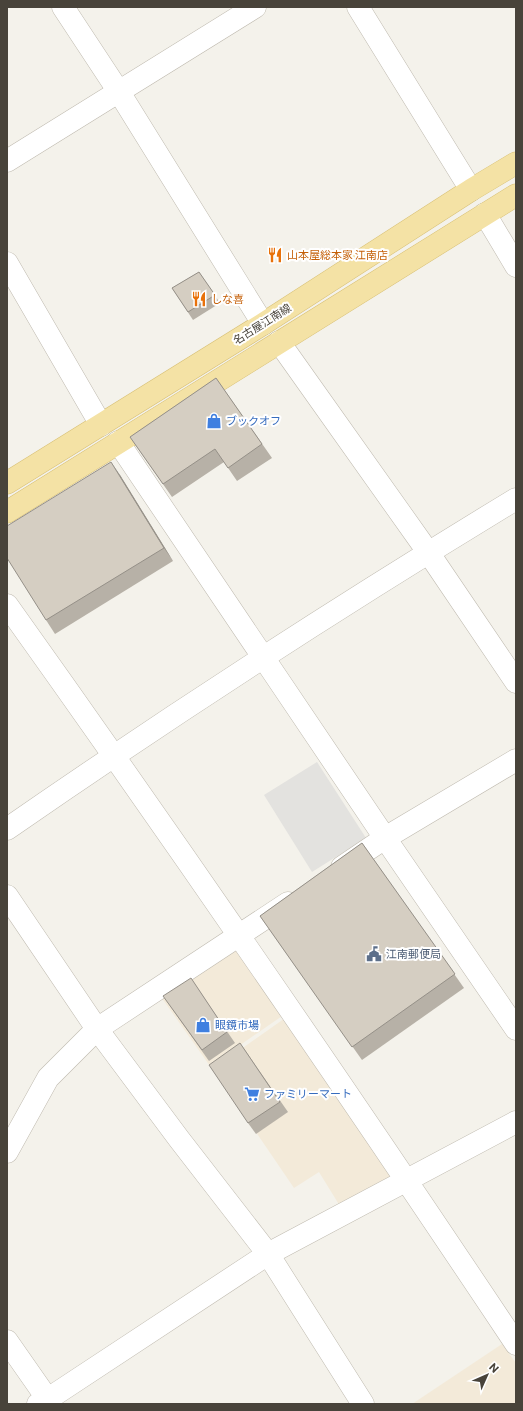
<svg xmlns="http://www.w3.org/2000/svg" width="523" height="1411" font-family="Commissioner,'Noto Sans JP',sans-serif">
  <rect width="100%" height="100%" fill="#f4f2eb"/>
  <g fill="#f3ead9">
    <polygon points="237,941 285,1014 210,1066 159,994"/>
    <polygon points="288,1016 402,1178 343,1211 319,1172 294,1188 213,1069"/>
    <polygon points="502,1344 516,1363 516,1404 412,1404"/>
  </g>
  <polygon fill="#e3e2df" points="317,762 366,838 312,872 264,795"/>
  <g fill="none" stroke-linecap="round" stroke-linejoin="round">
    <g stroke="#bfbaaf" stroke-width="23">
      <g id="minor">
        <polyline points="63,7 119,92 263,324"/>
        <polyline points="358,7 471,190"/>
        <polyline points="7,161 255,7"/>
        <polyline points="485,214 516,266"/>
        <polyline points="7,263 101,425"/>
        <polyline points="279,342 428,552 516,682"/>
        <polyline points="118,442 385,838 516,1029"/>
        <path d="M 7,605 C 181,849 350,1095 516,1344"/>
        <path d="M 7,829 C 173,714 343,604 516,499"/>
        <polyline points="342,867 385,838 516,760"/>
        <polyline points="7,896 97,1029 179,1139 268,1254 363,1404"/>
        <polyline points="7,1152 48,1078 97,1029 288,903"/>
        <polyline points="7,1341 51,1404"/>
        <polyline points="38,1404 48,1399 268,1254 516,1122"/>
      </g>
    </g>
    <g stroke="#d8c076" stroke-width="23">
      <g id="major">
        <polyline points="7,483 263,324 471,190 516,163"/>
        <polyline points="7,512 516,195"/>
      </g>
    </g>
    <use href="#minor" stroke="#fff" stroke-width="22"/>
    <use href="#major" stroke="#f4e2a5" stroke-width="22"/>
  </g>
  <g fill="#b7b1a7">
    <polygon points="199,272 220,303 193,320 172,288"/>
    <polygon points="216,378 272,458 237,481 224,462 172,497 130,437"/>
    <polygon points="120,475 173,561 55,634 46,620"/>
    <polygon points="362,843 464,988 362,1060 260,916"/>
    <polygon points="198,989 235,1043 209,1061 163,996"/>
    <polygon points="240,1043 288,1112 256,1134 248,1123"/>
  </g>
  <polygon fill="#959088" points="111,462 120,475 173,561 164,548"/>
  <g fill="#d5cec2" stroke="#959088">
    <polygon points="199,272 215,295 188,312 172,288"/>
    <polygon points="216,378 262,444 228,468 215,449 163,484 130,437"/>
    <polygon points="111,462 164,548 46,620 7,558 7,526"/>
    <polygon points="362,843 455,974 352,1047 260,916"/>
    <polygon points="191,978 227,1032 202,1050 163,996"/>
    <polygon points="240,1043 280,1102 248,1123 209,1065"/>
  </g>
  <defs>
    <g id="restaurant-bare" transform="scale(1.2)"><path d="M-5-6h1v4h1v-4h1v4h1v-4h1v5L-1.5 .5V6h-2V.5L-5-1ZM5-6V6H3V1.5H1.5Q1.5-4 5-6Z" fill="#e8710a" stroke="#fff" stroke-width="2.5" paint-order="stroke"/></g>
    <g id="shop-bare" transform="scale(1.2)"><path d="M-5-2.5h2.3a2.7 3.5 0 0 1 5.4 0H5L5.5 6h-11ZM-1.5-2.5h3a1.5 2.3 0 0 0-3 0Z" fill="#3f7fe0" stroke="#fff" stroke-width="2.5" paint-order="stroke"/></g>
    <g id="civic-bare" transform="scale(1.2)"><path d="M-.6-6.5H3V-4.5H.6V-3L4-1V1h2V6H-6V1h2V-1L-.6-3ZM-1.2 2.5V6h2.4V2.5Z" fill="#5c6f8a" stroke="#fff" stroke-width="2.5" paint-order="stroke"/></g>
    <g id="supermarket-bare" transform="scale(1.2)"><path d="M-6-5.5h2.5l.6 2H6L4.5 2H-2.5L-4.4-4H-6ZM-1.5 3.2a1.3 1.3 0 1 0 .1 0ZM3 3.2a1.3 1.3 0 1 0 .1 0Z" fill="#3f7fe0" stroke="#fff" stroke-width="2.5" paint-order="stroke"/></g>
  </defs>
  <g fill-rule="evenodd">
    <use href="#restaurant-bare" x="275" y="255"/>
    <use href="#restaurant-bare" x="199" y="299"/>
    <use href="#shop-bare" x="214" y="421"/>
    <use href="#civic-bare" x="374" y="954"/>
    <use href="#shop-bare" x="203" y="1025"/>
    <use href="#supermarket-bare" x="252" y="1094"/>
  </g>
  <g text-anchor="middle" stroke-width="4" stroke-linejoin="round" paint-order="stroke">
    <g font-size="11" fill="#c56008" stroke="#fff" text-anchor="start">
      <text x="287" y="259">山本屋総本家 江南店</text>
      <text x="211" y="303">しな喜</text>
    </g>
    <g font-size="11" fill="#48433a" stroke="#fff">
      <text transform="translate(262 324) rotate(-32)" y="4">名古屋江南線</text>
    </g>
    <g font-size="11" fill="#366cbe" stroke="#fff" text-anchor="start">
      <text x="226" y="425">ブックオフ</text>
      <text x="215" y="1029">眼鏡市場</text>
      <text x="264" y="1098">ファミリーマート</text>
    </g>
    <g font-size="11" fill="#4e5e75" stroke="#fff" text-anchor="start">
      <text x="386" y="958">江南郵便局</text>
    </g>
  </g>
  <rect width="523" height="1411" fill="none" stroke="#48433a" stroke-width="16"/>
  <g transform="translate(487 1375) rotate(45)" stroke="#ffffff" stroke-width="3" paint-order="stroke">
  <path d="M0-3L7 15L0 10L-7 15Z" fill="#48433a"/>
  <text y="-6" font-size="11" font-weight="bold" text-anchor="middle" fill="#48433a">N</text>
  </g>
</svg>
